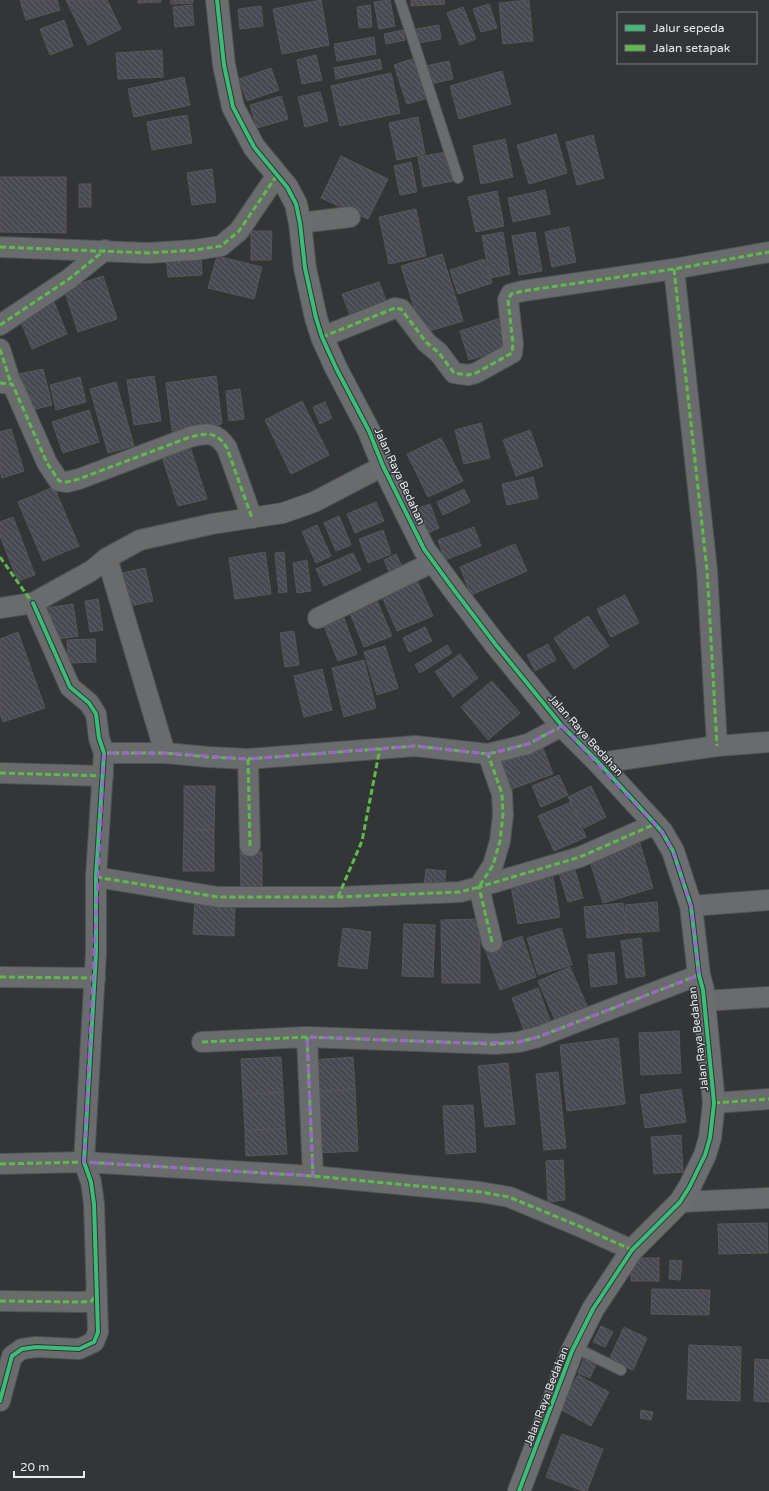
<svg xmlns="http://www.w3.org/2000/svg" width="769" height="1491" font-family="'Varela Round',sans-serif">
  <defs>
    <pattern id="building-back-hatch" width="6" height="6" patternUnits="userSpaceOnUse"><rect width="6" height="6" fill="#494952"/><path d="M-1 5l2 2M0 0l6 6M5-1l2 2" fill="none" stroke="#63636b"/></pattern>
  </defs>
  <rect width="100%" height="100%" fill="#333537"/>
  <g fill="url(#building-back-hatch)" stroke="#565758">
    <polygon points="20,0 57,0 60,10 26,20"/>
    <polygon points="66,0 107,0 121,29 88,45"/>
    <polygon points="138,0 161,0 161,2 138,3"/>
    <polygon points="171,0 193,0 193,3 171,4"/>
    <polygon points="321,0 329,45 282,54 273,9"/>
    <polygon points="390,0 395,26 379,29 374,2"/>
    <polygon points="411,0 444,0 445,4 411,6"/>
    <polygon points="529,0 533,41 503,44 499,3"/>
    <polygon points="489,4 497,28 481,32 473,9"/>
    <polygon points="192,5 194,25 175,27 173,7"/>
    <polygon points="370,5 372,27 359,28 357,7"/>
    <polygon points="261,6 263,26 240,29 238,9"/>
    <polygon points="463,7 476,39 460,45 447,13"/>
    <polygon points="64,20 73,46 50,55 40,29"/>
    <polygon points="439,25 441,39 418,43 416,29"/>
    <polygon points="403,30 405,40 386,44 384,34"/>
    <polygon points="374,37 376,54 337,61 334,44"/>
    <polygon points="162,50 163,77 118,79 116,53"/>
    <polygon points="316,55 322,80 302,84 297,60"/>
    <polygon points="415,58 428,98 407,104 394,65"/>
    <polygon points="380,59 382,69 336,79 334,68"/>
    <polygon points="449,61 453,79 430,84 426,66"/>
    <polygon points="271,68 279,90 247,101 239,79"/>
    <polygon points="502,71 511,104 459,119 450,86"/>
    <polygon points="391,73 400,113 340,126 331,86"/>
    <polygon points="184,77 190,105 134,117 128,89"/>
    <polygon points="320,92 328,121 305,127 298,97"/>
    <polygon points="281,96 288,119 257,128 250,105"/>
    <polygon points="187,115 192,143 152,150 147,122"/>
    <polygon points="418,117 425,154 397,160 389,123"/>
    <polygon points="556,134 567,173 529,184 517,145"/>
    <polygon points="593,135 604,178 577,185 566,142"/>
    <polygon points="505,139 513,177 481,184 473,146"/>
    <polygon points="447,152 453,181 423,187 418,157"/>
    <polygon points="341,156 388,179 368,219 321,198"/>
    <polygon points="411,162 417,192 400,195 394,166"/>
    <polygon points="212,169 216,202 192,205 187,173"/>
    <polygon points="0,177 66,177 66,233 0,232"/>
    <rect x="79" y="184" width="12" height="23"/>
    <polygon points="545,190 550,214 513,222 508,198"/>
    <polygon points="497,191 504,226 476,232 468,197"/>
    <polygon points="416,209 426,256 389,264 379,217"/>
    <polygon points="569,227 576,262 552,267 545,232"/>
    <polygon points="251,231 272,231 271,260 251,260"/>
    <polygon points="503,232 510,274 490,278 482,236"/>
    <polygon points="535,232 542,271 519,275 512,236"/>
    <polygon points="201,254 202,275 168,277 166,256"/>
    <polygon points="442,254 463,321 422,333 401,266"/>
    <polygon points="217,256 262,267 254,299 208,288"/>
    <polygon points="484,259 492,283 458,294 450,270"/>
    <polygon points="103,276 117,319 78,332 64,289"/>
    <polygon points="379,282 387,303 350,315 342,294"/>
    <polygon points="54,302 67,334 32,349 19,317"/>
    <polygon points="501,318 511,347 469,360 460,331"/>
    <polygon points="43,369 52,405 28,411 19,374"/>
    <polygon points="154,376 161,421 134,425 127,380"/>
    <polygon points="216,376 222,424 172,431 166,383"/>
    <polygon points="80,377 86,402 56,410 50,385"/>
    <polygon points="116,382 134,446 108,453 90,389"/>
    <polygon points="240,389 244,419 229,421 226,391"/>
    <polygon points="302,401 329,455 291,474 265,420"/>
    <polygon points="325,402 332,418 320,424 313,407"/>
    <polygon points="89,410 99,442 63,453 52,422"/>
    <polygon points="481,423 490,458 464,464 455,430"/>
    <polygon points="11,429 24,471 2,478 0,472 0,432"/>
    <polygon points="530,430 543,466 516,476 503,440"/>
    <polygon points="441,438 463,481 428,497 407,454"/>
    <polygon points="190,447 207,499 178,506 161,454"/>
    <polygon points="533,477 538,498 507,505 502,484"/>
    <polygon points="54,487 79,546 43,561 18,502"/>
    <polygon points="464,489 470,502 443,515 437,502"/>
    <polygon points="376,502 384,521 355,533 347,514"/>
    <polygon points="430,504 439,528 428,533 419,508"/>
    <polygon points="339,516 351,545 336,551 324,523"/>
    <polygon points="13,517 35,575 18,581 0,536 0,522"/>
    <polygon points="317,525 331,556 316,563 302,532"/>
    <polygon points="474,527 481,546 445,560 438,540"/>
    <polygon points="383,530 391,554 368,563 359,539"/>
    <polygon points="515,544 527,571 471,595 460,567"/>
    <polygon points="265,552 271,594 235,599 229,558"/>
    <polygon points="284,552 287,592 279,593 275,553"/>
    <polygon points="353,553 361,570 324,586 316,569"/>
    <polygon points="396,554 404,571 391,576 384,560"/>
    <polygon points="307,560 311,591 297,593 293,563"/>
    <polygon points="145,568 153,601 126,607 118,574"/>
    <polygon points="416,578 433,616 397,631 381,594"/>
    <polygon points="625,595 639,623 611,637 597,609"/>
    <polygon points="98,599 103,630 90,632 85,601"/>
    <polygon points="377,601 392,636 364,647 349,611"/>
    <polygon points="73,604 78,636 52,640 47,608"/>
    <polygon points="588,616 609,646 574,669 554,638"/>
    <polygon points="344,618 357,654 338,661 324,626"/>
    <polygon points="425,627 432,641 409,652 403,638"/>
    <polygon points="294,631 299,665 285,667 280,633"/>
    <polygon points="18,632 45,708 3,722 0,713 0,639"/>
    <polygon points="95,639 96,662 68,663 67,640"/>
    <polygon points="548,644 556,660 535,671 527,655"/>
    <polygon points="447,645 452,653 420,673 415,665"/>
    <polygon points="385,646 398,688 377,695 364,652"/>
    <polygon points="460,654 478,678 453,697 435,672"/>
    <polygon points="364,660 376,708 344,717 332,668"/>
    <polygon points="322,669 332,710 304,717 294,676"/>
    <polygon points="492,681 520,713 488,740 461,707"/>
    <polygon points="543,748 553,774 509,790 500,763"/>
    <polygon points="559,775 568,795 541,807 532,786"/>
    <polygon points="184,786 215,786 214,830 184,829"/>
    <polygon points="591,786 606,817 584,828 568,797"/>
    <polygon points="571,802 586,837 554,851 538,816"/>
    <polygon points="184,829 214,830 214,871 183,871"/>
    <polygon points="639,840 653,888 603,903 588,855"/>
    <polygon points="240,852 262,852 262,887 241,887"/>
    <polygon points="573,863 583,898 568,902 557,867"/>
    <polygon points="426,869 446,871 444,888 424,886"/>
    <polygon points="552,872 560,917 518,924 510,880"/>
    <polygon points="195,901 235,903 234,936 193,934"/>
    <polygon points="657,902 659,931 627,933 625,905"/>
    <polygon points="623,903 627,933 587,938 584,907"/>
    <polygon points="480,919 480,983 442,983 441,920"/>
    <polygon points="404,924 435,925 433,977 402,976"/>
    <polygon points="343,928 371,932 367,969 338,966"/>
    <polygon points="561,928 572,965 538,975 527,938"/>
    <polygon points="522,936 536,977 500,990 485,949"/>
    <polygon points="641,938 645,976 626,978 621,941"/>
    <polygon points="614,952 617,984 591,987 588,955"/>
    <polygon points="570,967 588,1008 556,1022 538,981"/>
    <polygon points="538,988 551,1023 525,1033 512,998"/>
    <polygon points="679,1031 681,1073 641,1075 639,1033"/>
    <polygon points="618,1038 625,1104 567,1111 560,1045"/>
    <polygon points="281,1057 283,1092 243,1095 241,1059"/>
    <polygon points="353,1057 355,1089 315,1092 313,1060"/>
    <polygon points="508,1063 515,1124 485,1127 478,1066"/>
    <polygon points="558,1072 566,1148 544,1150 536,1074"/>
    <polygon points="355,1089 358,1151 318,1153 315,1092"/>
    <polygon points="681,1089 686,1122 645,1128 640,1095"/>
    <polygon points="283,1092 285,1128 245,1131 243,1095"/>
    <polygon points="473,1105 476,1152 446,1154 443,1106"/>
    <polygon points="285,1128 287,1154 246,1156 245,1131"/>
    <polygon points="681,1135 683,1172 654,1174 651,1137"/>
    <polygon points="563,1160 565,1200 548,1202 546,1161"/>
    <polygon points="767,1223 768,1253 719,1254 718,1224"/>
    <rect x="631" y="1258" width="28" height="23"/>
    <polygon points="670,1260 682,1261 680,1280 669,1279"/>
    <polygon points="652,1289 710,1290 709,1315 651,1314"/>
    <polygon points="601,1326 613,1332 605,1347 593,1342"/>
    <polygon points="624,1327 647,1338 633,1370 609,1360"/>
    <polygon points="689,1345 741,1347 740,1401 687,1399"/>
    <polygon points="584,1358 596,1364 590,1378 578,1373"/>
    <polygon points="755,1359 769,1360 769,1402 754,1401"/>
    <polygon points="578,1375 609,1392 591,1426 560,1409"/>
    <polygon points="641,1410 653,1412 651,1420 640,1418"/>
    <polygon points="562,1434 603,1449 587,1491 583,1491 546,1477"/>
  </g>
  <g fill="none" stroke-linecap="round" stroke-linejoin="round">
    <g stroke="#515253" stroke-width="12">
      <g id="lane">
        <polyline points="400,0 458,178"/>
        <polyline points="574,1347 621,1370"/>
      </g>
    </g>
    <g stroke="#515253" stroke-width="22">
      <g id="street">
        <polyline points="300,223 350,217"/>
        <polyline points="0,247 148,253 195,250 221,246 239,231 277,175"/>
        <polyline points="674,269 707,570 717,746"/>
        <polyline points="0,325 69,279 105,250"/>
        <polyline points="322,337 385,312 395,308 401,309 426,342 439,353 454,373 468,375 476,373 512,353 513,344 508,300 511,294 523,291 674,269 769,252"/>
        <polyline points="0,349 11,384"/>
        <path d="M 0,383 L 12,384 L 15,390 L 47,463 L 59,481 L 67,482 L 79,479 L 190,437 C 208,433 216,431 227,448 L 252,518"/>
        <polyline points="107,558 165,753"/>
        <polyline points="0,608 33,603 91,571 107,558 140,540 212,524 283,513 314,502 383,466"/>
        <polyline points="318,618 433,562"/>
        <polyline points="104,753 165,753 209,757 248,759 415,746 488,754 528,744 562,726"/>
        <polyline points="248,759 250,846"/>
        <polyline points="599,763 717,746 769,742"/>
        <polyline points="0,773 103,776"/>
        <polyline points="96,877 218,897 338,897 460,892 479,887 493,865 500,841 503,815 502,794 488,754"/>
        <polyline points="691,906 769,900"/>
        <polyline points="492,942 479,887 580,857 655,824"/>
        <polyline points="0,977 95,978"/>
        <polyline points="703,1001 769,997"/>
        <polyline points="307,1037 313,1176"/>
        <polyline points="202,1042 307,1037 495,1044 519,1042 538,1037 699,975"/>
        <polyline points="714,1103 769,1099"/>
        <polyline points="0,1164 84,1162 313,1176 480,1192 509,1197 579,1226 632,1250"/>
        <polyline points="680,1202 769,1198"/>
        <polyline points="0,1301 82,1302 92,1301 96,1293"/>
        <polyline points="0,1401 12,1356 22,1349 36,1347 79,1349 94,1342 98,1332 94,1204 91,1182 84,1162 96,953 96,877 104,753 99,738 96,714 89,703 70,687 33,603"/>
      </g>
    </g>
    <g stroke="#515253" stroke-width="24">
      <polyline id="secondary" points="217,0 224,65 233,107 254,147 287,187 296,204 300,223 305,268 316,318 322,337 336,368 369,431 383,466 424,549 454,590 496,645 562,726 599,763 655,824 662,832 673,851 691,906 699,975 703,990 714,1103 710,1138 705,1155 690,1186 680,1202 632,1250 593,1309 572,1351 519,1491"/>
    </g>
    <use href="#lane" stroke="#6a6b6c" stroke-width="10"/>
    <use href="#street" stroke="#6a6b6c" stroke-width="20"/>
    <use href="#secondary" stroke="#6c6d6e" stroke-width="22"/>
    <g stroke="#5cbc4b" stroke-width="3" stroke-dasharray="6 3" stroke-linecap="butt">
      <polyline points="0,247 148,253 195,250 221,246 239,231 277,175"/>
      <polyline points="674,269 707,570 717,746"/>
      <polyline points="0,325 69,279 105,250"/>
      <polyline points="322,337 385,312 395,308 401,309 426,342 439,353 454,373 468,375 476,373 512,353 513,344 508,300 511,294 523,291 674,269 769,252"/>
      <polyline points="0,349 11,384"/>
      <path d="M 0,383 L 12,384 L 15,390 L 47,463 L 59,481 L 67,482 L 79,479 L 190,437 C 208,433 216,431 227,448 L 252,518"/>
      <polyline points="0,557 34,605"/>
      <polyline points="104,753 165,753 209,757 248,759 415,746 488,754 528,744 562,726"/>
      <polyline points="248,759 250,846"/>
      <polyline points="0,773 103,776"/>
      <polyline points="96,877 218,897 338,897 460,892 479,887 493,865 500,841 503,815 502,794 488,754"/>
      <polyline points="338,897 362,841 380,748"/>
      <polyline points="492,942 479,887 580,857 655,824"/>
      <polyline points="0,977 95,978"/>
      <polyline points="307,1037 313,1176"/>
      <polyline points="202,1042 307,1037 495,1044 519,1042 538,1037 699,975"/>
      <polyline points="714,1103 769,1099"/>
      <polyline points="0,1164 84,1162 313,1176 480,1192 509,1197 579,1226 632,1250"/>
      <polyline points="0,1301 82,1302 92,1301 96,1293"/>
    </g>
    <g stroke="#323438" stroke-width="6">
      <g id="cycleway">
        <polyline points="217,0 224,65 233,107 254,147 287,187 296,204 300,223 305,268 316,318 322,337 336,368 369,431 383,466 424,549 454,590 496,645 562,726 599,763 655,824 662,832 673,851 691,906 699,975 703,990 714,1103 710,1138 705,1155 690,1186 680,1202 632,1250 593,1309 572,1351 519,1491"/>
        <polyline points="0,1401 12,1356 22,1349 36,1347 79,1349 94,1342 98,1332 94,1204 91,1182 84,1162 96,953 96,877 104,753 99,738 96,714 89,703 70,687 33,603"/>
      </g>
    </g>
    <use href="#cycleway" stroke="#3abd76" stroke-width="4"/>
  </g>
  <path fill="none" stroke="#9c65cc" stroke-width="3" stroke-dasharray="8 5" stroke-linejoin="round" d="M 562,726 L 662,832 L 673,851 L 691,906 L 699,975 L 538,1037 L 519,1042 L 467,1043 L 307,1037 L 313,1176 L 84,1162 L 104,753 L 165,753 L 248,759 L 415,746 L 488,754 L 528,744 Z"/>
  <g text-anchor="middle" stroke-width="3" stroke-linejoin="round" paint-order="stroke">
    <g font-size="11" fill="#e8e9ec" stroke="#323438">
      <text transform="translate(400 476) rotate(65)" y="4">Jalan Raya Bedahan</text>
      <text transform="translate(586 735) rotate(48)" y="4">Jalan Raya Bedahan</text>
      <text transform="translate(698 1039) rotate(-97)" y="4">Jalan Raya Bedahan</text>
      <text transform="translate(546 1396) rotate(-69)" y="4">Jalan Raya Bedahan</text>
    </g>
  </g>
  <rect x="617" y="12" width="140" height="52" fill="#323438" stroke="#7b7c80"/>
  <rect x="625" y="25" width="20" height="6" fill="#3abd76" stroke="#7b7c80"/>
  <text x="653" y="32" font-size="12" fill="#e8e9ec">Jalur sepeda</text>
  <rect x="625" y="45" width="20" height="6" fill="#5cbc4b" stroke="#7b7c80"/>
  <text x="653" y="52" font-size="12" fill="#e8e9ec">Jalan setapak</text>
  <path d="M14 1471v6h70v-6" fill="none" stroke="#e8e9ec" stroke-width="2"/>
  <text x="20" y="1471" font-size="12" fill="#e8e9ec" stroke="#323438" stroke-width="3" paint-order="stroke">20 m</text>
</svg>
